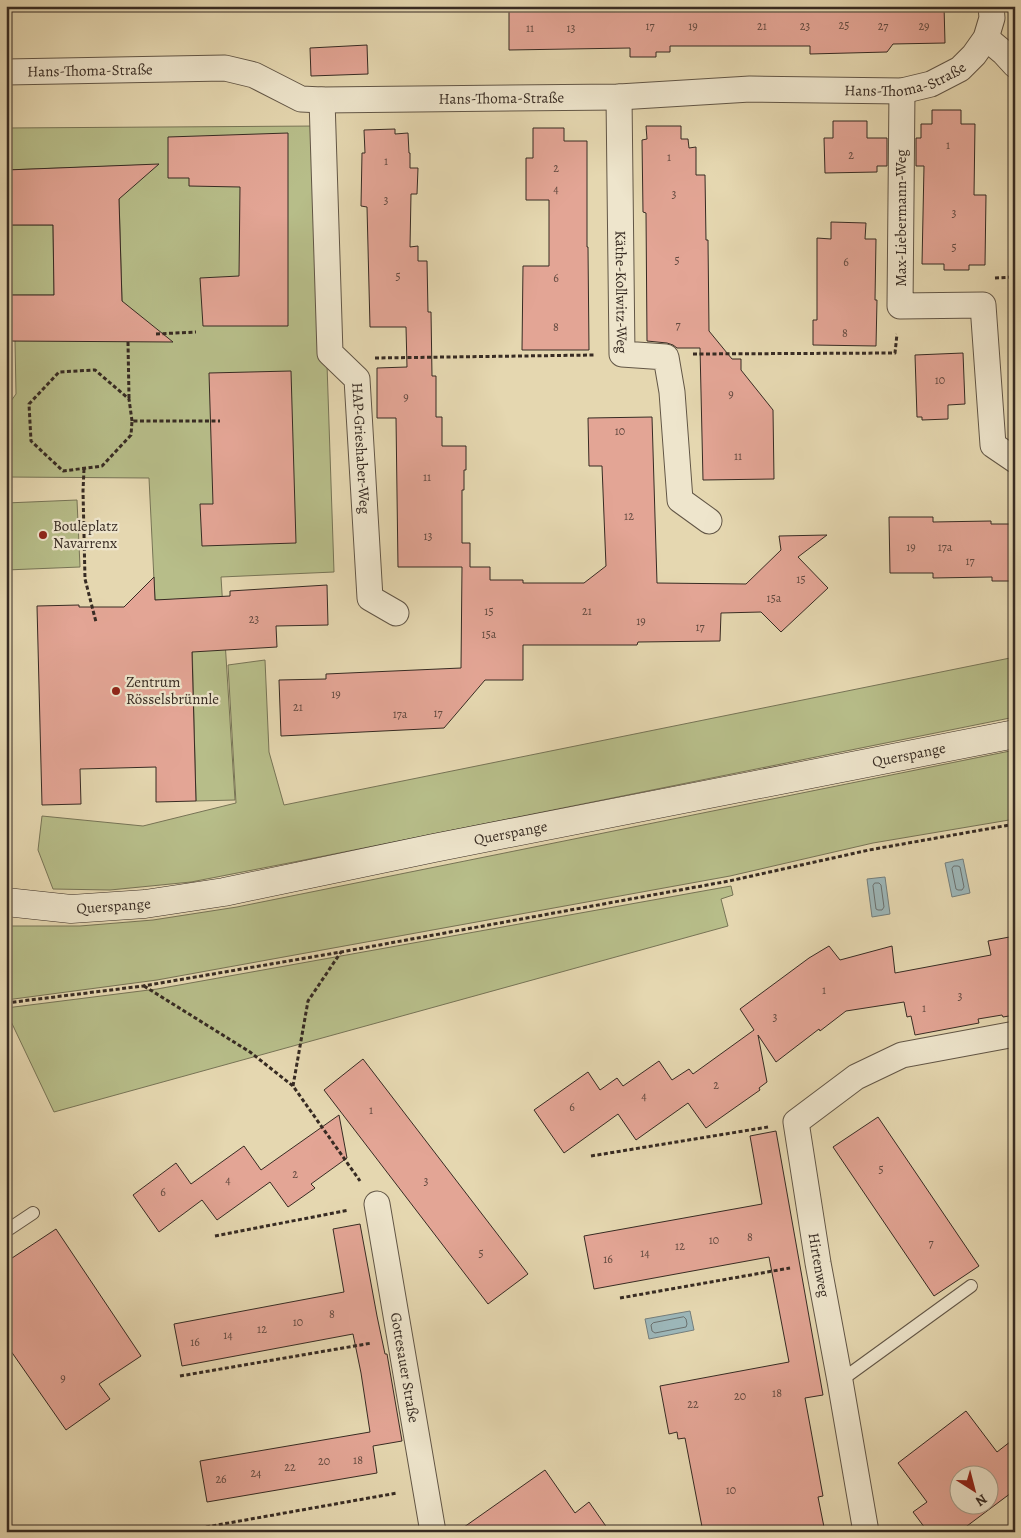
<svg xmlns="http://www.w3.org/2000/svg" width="1021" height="1538" font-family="Alegreya,serif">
  <rect width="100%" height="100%" fill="#e5d7b0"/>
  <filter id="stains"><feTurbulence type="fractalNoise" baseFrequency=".004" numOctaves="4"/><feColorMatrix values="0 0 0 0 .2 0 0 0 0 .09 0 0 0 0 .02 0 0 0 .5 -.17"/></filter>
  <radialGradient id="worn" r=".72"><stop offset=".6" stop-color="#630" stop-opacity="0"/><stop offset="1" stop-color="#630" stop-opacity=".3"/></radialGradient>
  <g fill="#b7bd89" stroke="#777456">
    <polygon points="319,126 334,572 221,577 235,800 196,801 191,599 155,600 149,478 7,477 6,408 16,394 15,341 122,301 119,199 145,165 6,170 6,128"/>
    <polygon points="6,225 53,225 54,295 6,295"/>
    <polygon points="77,500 80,567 6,570 6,503"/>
    <polygon points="1015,657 1015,717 294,862 191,882 110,890 53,889 38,850 42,816 143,826 236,803 228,665 265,660 269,752 284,805"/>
    <polygon points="1015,750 1015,819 873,843 730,876 157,980 6,1000 6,926 80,926 153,920 237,907"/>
    <polygon points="731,886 733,895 721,899 728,926 54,1112 6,1011 6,1008 157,989"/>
  </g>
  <g fill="#9cb6b8" stroke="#747e7c">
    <polygon points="963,859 970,893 952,897 945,863"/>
    <polygon points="885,877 890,914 872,917 867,879"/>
    <polygon points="690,1311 694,1330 649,1339 645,1319"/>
  </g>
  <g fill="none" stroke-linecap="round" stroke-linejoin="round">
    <g stroke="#6a706e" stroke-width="1">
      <polygon points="954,866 958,866 960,867 964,887 962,890 958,890 956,889 952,869"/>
      <polygon points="875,883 879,883 881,885 884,907 882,910 878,910 876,909 873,886"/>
      <polygon points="684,1317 686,1319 687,1324 686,1327 655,1333 652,1331 651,1325 653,1323"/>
    </g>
  </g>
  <g fill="#e3a595" stroke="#372b23" fill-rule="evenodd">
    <polygon points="509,6 944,6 945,43 893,44 887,52 810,54 810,46 670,46 670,52 656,52 656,57 630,57 630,48 509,50"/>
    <polygon points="367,45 368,74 311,76 310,48"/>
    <polygon points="932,110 961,110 961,124 975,124 974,195 986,195 985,265 969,265 969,270 944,270 944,264 922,264 924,166 916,166 916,138 921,138 921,124 932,124"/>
    <polygon points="833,121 867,121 867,138 887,138 887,166 877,166 877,172 825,173 824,138 833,138"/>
    <polygon points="646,126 681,126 681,139 688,139 689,148 696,147 696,175 705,175 706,240 708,240 709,331 732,359 741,359 741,370 773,410 774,479 703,480 700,348 677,348 673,345 667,343 647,341 646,213 643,212 642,140 647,139"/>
    <polygon points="533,128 564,128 564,141 587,141 587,247 588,247 589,350 522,350 523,266 549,266 549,200 526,200 526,158 533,158"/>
    <polygon points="395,129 395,134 408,133 409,153 410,153 410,168 418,168 417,194 411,194 410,247 418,246 418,261 427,261 428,312 431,312 432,376 436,376 436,417 442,417 442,446 466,446 466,470 464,470 464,490 462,490 462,543 470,543 470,567 490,567 490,580 523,580 523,583 584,583 606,566 602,466 589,466 588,418 652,417 657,583 746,584 781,550 779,536 827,535 798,557 828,588 781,632 761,612 721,613 720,641 638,642 637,645 523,645 523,680 485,680 444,728 281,736 279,680 326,679 326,674 461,668 462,567 398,567 396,418 377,418 377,368 407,367 406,327 370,327 367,207 361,206 362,153 365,153 364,130"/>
    <polygon points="288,133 288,326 203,326 200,278 239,276 240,187 189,186 189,178 168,178 168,137"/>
    <polygon points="159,164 119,199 122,301 173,342 6,341 6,295 54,295 53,225 6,225 6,170"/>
    <polygon points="831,222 866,223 865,239 876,239 875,300 877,300 876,346 813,345 813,320 817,320 817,238 831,239"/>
    <polygon points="963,353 965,404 948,405 948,419 922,420 922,417 917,417 915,355"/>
    <polygon points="291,371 296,543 202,546 200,504 213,504 209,373"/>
    <polygon points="889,517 933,517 933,522 991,521 991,524 1015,524 1015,581 992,581 992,577 933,578 933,573 890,573"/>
    <polygon points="154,577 155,600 230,596 230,591 327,585 328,625 276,626 277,647 192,652 196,801 156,802 156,767 80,769 81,804 42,805 37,606 79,605 79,607 124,607"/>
    <polygon points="1015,936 1015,1015 1003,1017 1002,1015 978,1019 979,1023 915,1035 911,1016 907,1017 904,1002 846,1011 820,1031 819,1029 776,1062 758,1035 767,1082 759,1088 760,1090 706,1128 688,1103 636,1140 618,1114 564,1153 534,1110 588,1072 600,1090 617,1078 623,1086 659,1061 672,1080 689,1069 693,1074 754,1030 740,1009 809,958 829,946 840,960 892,946 895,973 991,955 988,941"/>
    <polygon points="363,1059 528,1274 488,1304 324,1090"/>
    <polygon points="339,1115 347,1158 311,1184 315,1188 288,1207 270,1182 217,1220 202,1200 159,1232 133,1195 176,1163 191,1184 244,1146 261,1170"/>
    <polygon points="878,1117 979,1266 934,1296 833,1147"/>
    <polygon points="776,1131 823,1395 805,1398 823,1496 818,1497 825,1532 703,1532 685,1438 678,1439 677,1432 669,1434 660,1386 789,1362 769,1257 594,1289 584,1236 762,1204 750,1136"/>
    <polygon points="360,1224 377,1316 385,1354 387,1354 402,1441 373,1446 377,1473 207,1502 200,1461 370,1432 361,1373 353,1334 182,1366 174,1324 344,1292 333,1229"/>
    <polygon points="56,1229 141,1356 99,1384 110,1399 66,1430 6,1344 6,1262"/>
    <path d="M 966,1411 L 997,1452 L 1015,1438 L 1015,1490 L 959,1532 L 928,1532 L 913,1512 L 927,1502 L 898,1463 ZM 958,1476 L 988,1476 L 988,1506 L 958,1506 Z"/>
    <polygon points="545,1470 575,1513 589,1502 610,1532 457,1532"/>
  </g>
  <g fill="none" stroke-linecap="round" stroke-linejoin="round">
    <g stroke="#625646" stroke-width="14">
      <g id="lane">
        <polyline points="6,1231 33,1213"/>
        <polyline points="840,1381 971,1286"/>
      </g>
    </g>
    <g stroke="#625646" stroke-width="27">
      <g id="street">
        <polyline points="986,38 1004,53 1015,65"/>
        <path id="s1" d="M 6,72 L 225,68 L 254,75 L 301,99 L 322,100 L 619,97 L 750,89 L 902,91 L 931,84 L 960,69 L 974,55 L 986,38 L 992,18 L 991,6"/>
        <polyline points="902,91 900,306 983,305 993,445 1015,460"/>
        <path id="s2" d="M 619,97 L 622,354 L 666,357 L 672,392 L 680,500 L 709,521"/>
        <path id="s3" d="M 322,100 L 330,353 L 357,379 L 370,598 L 396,613"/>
        <path id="s4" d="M 377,1204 L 433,1532"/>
        <polyline points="866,1532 840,1381 818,1263 796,1122 856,1077 902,1055 1015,1034"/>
      </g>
    </g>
    <g stroke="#372b23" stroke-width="29">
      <g id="secondary">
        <path id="s5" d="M 6,902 L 71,909 L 145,904 L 224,892 L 434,848 L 1015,734"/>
      </g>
    </g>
    <g stroke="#372b23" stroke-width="3" stroke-dasharray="4 2.5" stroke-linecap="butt">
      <polyline points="995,278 1015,277"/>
      <polyline points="156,334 196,332"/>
      <polyline points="128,342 129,398"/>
      <polyline points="693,354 895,353 897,334"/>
      <polyline points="375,358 594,355"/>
      <polyline points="132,421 129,399 95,370 59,372 29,404 31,441 63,471 102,466 131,435 132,421 220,421"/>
      <polyline points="84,469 83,491 85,579 96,622"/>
      <polyline points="144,986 250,1052 293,1086 360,1181"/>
      <polyline points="6,1003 143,986 341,952 729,881 869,850 1015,824"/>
      <polyline points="293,1086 308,1001 341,952"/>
      <polyline points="591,1156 768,1127"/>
      <polyline points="215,1236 349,1210"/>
      <polyline points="620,1298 790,1268"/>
      <polyline points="180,1376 372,1343"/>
      <polyline points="206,1527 397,1493"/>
    </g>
    <use href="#lane" stroke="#eee5cc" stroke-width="12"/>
    <use href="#street" stroke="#eee5cc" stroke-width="25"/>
    <use href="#secondary" stroke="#eee5cc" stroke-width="28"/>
  </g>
  <g fill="#8f2418" stroke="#eee5cc" stroke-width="2">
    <circle cx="43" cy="535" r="5"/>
    <circle cx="116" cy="691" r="5"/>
  </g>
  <g text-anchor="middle" stroke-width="4.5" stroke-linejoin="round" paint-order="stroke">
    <g font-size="12" fill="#624a40">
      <text x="844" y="29">25</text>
      <text x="650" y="30">17</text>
      <text x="693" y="30">19</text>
      <text x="762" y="30">21</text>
      <text x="805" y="30">23</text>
      <text x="883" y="30">27</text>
      <text x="924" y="30">29</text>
      <text x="530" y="32">11</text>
      <text x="571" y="32">13</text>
      <text x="948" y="149">1</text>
      <text x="851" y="159">2</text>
      <text x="669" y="161">1</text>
      <text x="386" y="165">1</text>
      <text x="556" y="172">2</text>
      <text x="556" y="193">4</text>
      <text x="674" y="198">3</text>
      <text x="386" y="204">3</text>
      <text x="954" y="217">3</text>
      <text x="954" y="251">5</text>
      <text x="677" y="264">5</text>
      <text x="846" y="266">6</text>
      <text x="398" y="280">5</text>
      <text x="556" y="282">6</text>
      <text x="678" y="329">7</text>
      <text x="556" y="331">8</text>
      <text x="845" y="337">8</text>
      <text x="940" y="384">10</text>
      <text x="731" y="398">9</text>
      <text x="406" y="401">9</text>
      <text x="620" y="435">10</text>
      <text x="738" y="460">11</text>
      <text x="427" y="481">11</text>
      <text x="629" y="520">12</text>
      <text x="428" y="540">13</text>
      <text x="911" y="551">19</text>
      <text x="945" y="551">17a</text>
      <text x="970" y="565">17</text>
      <text x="801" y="583">15</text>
      <text x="774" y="602">15a</text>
      <text x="489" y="615">15</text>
      <text x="587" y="615">21</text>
      <text x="254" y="623">23</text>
      <text x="641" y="625">19</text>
      <text x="700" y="631">17</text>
      <text x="489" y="638">15a</text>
      <text x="336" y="698">19</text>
      <text x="298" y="711">21</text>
      <text x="438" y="717">17</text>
      <text x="400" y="718">17a</text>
      <text x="824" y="994">1</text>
      <text x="960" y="1000">3</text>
      <text x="924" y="1012">1</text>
      <text x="775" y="1021">3</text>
      <text x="716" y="1089">2</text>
      <text x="644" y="1100">4</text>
      <text x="572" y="1111">6</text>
      <text x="371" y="1114">1</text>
      <text x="881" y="1173">5</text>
      <text x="295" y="1178">2</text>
      <text x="228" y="1184">4</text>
      <text x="426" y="1185">3</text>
      <text x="163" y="1196">6</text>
      <text x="750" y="1241">8</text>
      <text x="714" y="1244">10</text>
      <text x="931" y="1247">7</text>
      <text x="680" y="1250">12</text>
      <text x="481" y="1257">5</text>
      <text x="645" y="1257">14</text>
      <text x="608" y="1263">16</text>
      <text x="332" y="1318">8</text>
      <text x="298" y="1326">10</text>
      <text x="262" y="1333">12</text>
      <text x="228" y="1339">14</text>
      <text x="195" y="1346">16</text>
      <text x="63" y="1382">9</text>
      <text x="777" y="1397">18</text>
      <text x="740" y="1400">20</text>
      <text x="693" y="1408">22</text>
      <text x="358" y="1464">18</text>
      <text x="324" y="1465">20</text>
      <text x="290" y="1471">22</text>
      <text x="256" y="1477">24</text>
      <text x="221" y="1483">26</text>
      <text x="731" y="1494">10</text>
    </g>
    <g font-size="15" fill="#372b23" stroke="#eee5cc">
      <text dy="5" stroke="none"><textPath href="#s1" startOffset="84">Hans-Thoma-Straße</textPath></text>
      <text dy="5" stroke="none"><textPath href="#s1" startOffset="908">Hans-Thoma-Straße</textPath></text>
      <text dy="5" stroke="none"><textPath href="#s1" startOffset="502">Hans-Thoma-Straße</textPath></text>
      <text transform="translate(901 218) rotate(-90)" y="5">Max-Liebermann-Weg</text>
      <text dy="5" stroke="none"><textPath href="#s2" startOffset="195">Käthe-Kollwitz-Weg</textPath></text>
      <text dy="5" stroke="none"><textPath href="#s3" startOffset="360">HAP-Grieshaber-Weg</textPath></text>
      <text dy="5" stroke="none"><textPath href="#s5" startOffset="918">Querspange</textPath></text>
      <text dy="5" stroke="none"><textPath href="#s5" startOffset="512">Querspange</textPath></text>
      <text dy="5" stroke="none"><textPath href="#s5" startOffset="108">Querspange</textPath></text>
      <text transform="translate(819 1265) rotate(80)" y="5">Hirtenweg</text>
      <text dy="5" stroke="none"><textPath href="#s4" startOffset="166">Gottesauer Straße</textPath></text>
    </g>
    <g font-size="15" fill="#372b23" stroke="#eee5cc" text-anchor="start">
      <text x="53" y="531">Bouleplatz<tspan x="53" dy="17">Navarrenx</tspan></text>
      <text x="126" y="687">Zentrum<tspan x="126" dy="17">Rösselsbrünnle</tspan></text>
    </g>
  </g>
  <rect width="1021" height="1538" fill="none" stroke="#e5d7b0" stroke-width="25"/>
  <rect x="8" y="8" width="1006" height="1523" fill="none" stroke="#372b23" stroke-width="2.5"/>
  <rect x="12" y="12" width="996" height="1513" fill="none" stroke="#372b23"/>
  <g transform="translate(974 1490) rotate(144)"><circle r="24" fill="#eee5cc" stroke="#a59b88"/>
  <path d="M0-4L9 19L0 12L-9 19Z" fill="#8f2418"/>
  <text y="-8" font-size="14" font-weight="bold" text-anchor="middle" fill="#372b23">N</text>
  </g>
  <rect width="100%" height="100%" filter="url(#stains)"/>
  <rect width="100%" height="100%" fill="url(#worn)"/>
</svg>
